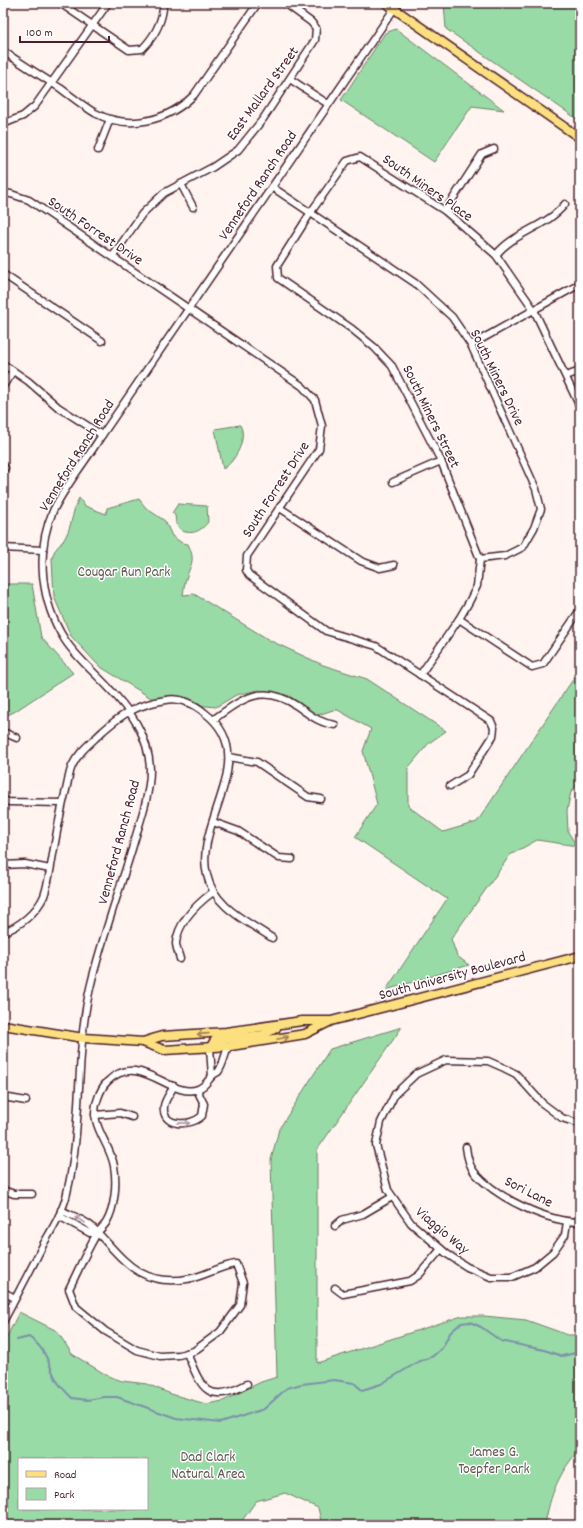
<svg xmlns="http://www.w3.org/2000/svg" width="583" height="1528" font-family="Dekko,sans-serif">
  <rect width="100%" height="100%" fill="#fff4f0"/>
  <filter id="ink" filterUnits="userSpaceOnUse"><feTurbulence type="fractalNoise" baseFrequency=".025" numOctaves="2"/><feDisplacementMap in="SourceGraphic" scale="8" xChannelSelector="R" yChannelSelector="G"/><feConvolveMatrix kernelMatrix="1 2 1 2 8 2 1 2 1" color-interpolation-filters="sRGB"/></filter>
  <g filter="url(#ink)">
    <g fill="#98dba6" stroke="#717d68" fill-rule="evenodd">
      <polygon points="444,3 580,3 580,121 446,29"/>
      <polygon points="396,29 504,110 472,106 434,162 341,100 385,33"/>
      <path d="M 240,425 C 248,438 235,462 223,469 L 215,429 Z"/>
      <path d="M 79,498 L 85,506 L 106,514 L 107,508 L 139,499 L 146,508 L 165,521 L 172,536 L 182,543 L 188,544 C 196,561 191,563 186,579 C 184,584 184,590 183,595 L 194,594 L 271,641 L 323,665 L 367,679 L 446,731 L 429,743 L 408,768 L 408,806 L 443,832 L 477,822 L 580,669 L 580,781 L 571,792 L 567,810 L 568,832 L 577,846 L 537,840 L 510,855 L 451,939 L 457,956 L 469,965 L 386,990 L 447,899 L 355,837 L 377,804 L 363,751 L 371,729 L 336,709 L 318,715 L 289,696 L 259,690 L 236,695 L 216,707 L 196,705 L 173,698 L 151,698 L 99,666 L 71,636 L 54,597 L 52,559 C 53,548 62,545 66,536 C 73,522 72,511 79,498 Z"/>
      <path d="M 178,504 L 207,506 L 208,522 C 201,531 193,535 182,531 L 176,524 L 175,515 L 172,513 Z"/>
      <polygon points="3,584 32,584 41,637 73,673 14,712 3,717"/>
      <path d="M 402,1027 L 317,1150 L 317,1363 L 462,1316 L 484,1316 L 526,1320 L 568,1335 L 573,1335 L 580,1331 L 580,1449 C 559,1472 550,1495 545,1525 L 322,1525 L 318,1508 L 285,1493 L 256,1501 L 239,1525 L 3,1525 L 3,1345 L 19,1312 L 57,1331 L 72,1354 L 108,1376 L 122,1381 L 147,1384 L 171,1394 L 206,1404 L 223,1401 L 261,1382 L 277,1377 L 271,1160 L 279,1129 L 330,1049 ZM 19,1459 L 147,1459 L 147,1509 L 19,1509 Z"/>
    </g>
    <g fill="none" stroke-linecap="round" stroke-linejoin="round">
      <path stroke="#7c8faa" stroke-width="2" d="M 17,1340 L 29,1337 C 50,1352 47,1366 59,1384 C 63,1389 68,1394 72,1398 L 87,1400 L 104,1397 L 117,1397 L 176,1418 L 221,1423 L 264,1409 L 287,1388 L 302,1384 L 334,1380 L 354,1383 L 362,1390 L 381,1384 L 418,1362 L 433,1356 L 442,1348 L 450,1333 L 461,1323 L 470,1322 L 481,1327 L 501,1341 L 544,1350 L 562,1356 L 580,1352"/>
      <g stroke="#4a1f2b" stroke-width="9">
        <g id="minor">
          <path d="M 60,3 L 129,50 L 142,49 C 153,38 161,24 163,9"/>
          <path d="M 3,51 C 22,64 41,76 60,88 C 71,96 83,106 95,113 C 129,131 168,121 194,95 L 258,3"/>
          <polyline points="290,79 328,104"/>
          <polyline points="3,124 23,116 35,106 108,3"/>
          <polyline points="98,150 110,119"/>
          <polyline points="181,184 193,207"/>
          <polyline points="272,187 415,283 452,317 471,345 536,489 541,509 534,528 523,547 505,556 480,559"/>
          <polyline points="3,193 11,194 29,200 302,386 315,400 322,426 319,449 247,556 246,570 249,575 326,631 376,646 491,721 494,728 493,736 468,775 450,786"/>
          <polyline points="445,211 482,154 494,149"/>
          <path d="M 496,255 C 514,232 547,227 565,204"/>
          <polyline points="113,256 142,214 164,193 213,167 238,150 263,119 315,40 316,28 311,22 285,3"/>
          <polyline points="3,274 102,341"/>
          <polyline points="471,345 580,284"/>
          <polyline points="3,364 28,381 58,407 102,435"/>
          <polyline points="566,376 580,371"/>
          <polyline points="3,386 13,371"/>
          <polyline points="3,466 5,468"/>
          <polyline points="393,482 441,461"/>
          <polyline points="280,508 361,561 380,568 394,565"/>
          <polyline points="3,548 43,550"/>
          <polyline points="459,619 532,667 543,664 580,610"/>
          <polyline points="420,675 459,619 469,602 477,586 480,559 441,461 392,366 374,347 352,329 278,278 277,266 311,212 347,161 360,157 445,211 496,255 534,310 580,407"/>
          <path d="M 214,719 C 243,698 263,683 297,706 C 310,715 319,723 335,725"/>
          <polyline points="3,732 17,738"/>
          <polyline points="229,757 257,762 308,797 321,799"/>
          <polyline points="3,800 9,802 62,803"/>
          <polyline points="213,822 238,831 279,858 292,859"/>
          <polyline points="3,865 25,864 50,869"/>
          <path d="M 3,932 C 19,927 37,912 44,896 C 48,885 50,871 52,860 C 56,836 60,813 66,790 C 68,782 69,773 72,766 C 79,751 92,742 103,731 C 123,713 139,704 166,700 C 180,697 195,704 205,713 C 263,757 193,822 207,875 C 214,907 247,921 272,938"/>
          <path d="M 180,959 C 179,954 176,948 176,943 C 178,922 197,904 213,892"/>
          <polyline points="210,1048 212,1076"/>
          <path d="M 174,1086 C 171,1092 165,1099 164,1106 C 161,1127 190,1127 202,1116 L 204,1104 L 197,1090"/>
          <polyline points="3,1097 26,1101"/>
          <polyline points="95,1115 120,1113 132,1117"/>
          <path d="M 466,1147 C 467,1156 469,1166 475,1173 C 497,1198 547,1222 580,1222"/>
          <polyline points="3,1190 14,1194 32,1194"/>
          <path d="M 61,1210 C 70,1215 83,1219 91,1226 C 122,1256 136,1287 187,1279 C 204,1277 219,1266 236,1264 L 243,1283 L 240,1305 L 220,1332 L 194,1351 L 179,1355 L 160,1356 L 137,1350 L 105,1331 L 76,1307 L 69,1289 C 78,1271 86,1252 96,1235 C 99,1230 103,1227 106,1223 C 115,1208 117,1183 114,1166 C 110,1142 87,1124 98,1098 C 100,1092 103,1086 107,1082 C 139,1049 171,1100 198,1089 C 206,1086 207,1081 213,1075 C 213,1075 218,1072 218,1072 C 223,1066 225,1054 228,1047"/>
          <polyline points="59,1216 90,1233 97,1233"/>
          <polyline points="567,1222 565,1235 553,1252 535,1267 512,1277 491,1277 467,1267 447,1254 411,1223 388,1190 376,1145 381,1122 395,1094 416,1074 446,1060 488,1061 504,1068 516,1074 542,1103 562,1118 580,1124"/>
          <polyline points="335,1226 342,1220 363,1214 392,1197"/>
          <polyline points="335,1288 343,1294 410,1281 419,1275 441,1249"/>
          <polyline points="3,1292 15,1298"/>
          <path d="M 3,1322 C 16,1297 30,1271 43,1245 C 52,1229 63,1212 67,1193 C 83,1127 75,1053 90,988 C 101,941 118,895 132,849 C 139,824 150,796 150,770 C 149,735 130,710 107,686 C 94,672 76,657 65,640 C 41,603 35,552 53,511 C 65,486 85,462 100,438 L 394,9"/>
          <path d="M 187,1353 C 201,1387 207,1406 247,1384"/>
        </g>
      </g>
      <g stroke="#4a1f2b" stroke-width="11">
        <g id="major">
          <polyline points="386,3 580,138"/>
          <polyline points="3,1025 84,1038 143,1042 162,1036 226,1032 302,1021 329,1021"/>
          <polyline points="143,1042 164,1050 231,1046 305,1034 331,1021 580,956"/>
          <polyline points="210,1048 215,1040 263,1035 276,1028"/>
        </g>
      </g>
      <use href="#minor" stroke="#fff" stroke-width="6"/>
      <use href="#major" stroke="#fce080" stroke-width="8"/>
    </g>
    <defs><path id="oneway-shaft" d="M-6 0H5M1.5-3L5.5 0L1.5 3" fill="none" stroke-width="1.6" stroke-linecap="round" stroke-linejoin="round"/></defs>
    <g stroke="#a38056">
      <use href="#oneway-shaft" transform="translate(203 1034) rotate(176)"/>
      <use href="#oneway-shaft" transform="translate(283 1038) rotate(-11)"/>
    </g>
    <g stroke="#ae9aa0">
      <use href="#oneway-shaft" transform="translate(184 1123) rotate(1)"/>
      <use href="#oneway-shaft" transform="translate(80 1220) rotate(-152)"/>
    </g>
  </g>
  <g text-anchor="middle" stroke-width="3" stroke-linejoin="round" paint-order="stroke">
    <g font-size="15" fill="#4a1f2b" stroke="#fff">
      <text transform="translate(262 93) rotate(-54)" y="5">East Mallard Street</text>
      <text transform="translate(257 185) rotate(-56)" y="5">Venneford Ranch Road</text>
      <text transform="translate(428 187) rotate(35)" y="5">South Miners Place</text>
      <text transform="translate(96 230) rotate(34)" y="5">South Forrest Drive</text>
      <text transform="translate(498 377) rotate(64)" y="5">South Miners Drive</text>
      <text transform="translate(432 416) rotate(64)" y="5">South Miners Street</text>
      <text transform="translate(76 455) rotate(-58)" y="5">Venneford Ranch Road</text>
      <text transform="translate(275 489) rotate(-57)" y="5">South Forrest Drive</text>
      <text transform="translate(118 842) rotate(-75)" y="5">Venneford Ranch Road</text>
      <text transform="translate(452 975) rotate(-15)" y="5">South University Boulevard</text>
      <text transform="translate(529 1191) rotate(27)" y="5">Sori Lane</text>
      <text transform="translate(443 1230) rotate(40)" y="5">Viaggio Way</text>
    </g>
    <g font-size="15" fill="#615750" stroke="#fff">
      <text x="124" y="576">Cougar Run Park</text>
      <text x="494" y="1456">James G.<tspan x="494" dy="17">Toepfer Park</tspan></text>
      <text x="208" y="1461">Dad Clark<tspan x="208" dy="17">Natural Area</tspan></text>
    </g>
  </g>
  <rect width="583" height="1528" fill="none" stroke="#fff" stroke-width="16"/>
  <rect x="8" y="8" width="567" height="1512" fill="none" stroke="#4a1f2b" stroke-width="1.5" filter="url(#ink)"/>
  <rect x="18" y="1458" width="130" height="52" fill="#ffffff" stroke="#b7a5aa"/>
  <rect x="26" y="1471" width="20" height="6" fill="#fce080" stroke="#b7a5aa"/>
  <text x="54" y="1478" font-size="12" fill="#4a1f2b">Road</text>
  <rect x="26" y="1488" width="20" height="12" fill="#98dba6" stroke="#b7a5aa"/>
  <text x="54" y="1498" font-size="12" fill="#4a1f2b">Park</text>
  <path d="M20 36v6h89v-6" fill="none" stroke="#4a1f2b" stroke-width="2"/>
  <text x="26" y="36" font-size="12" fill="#4a1f2b" stroke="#ffffff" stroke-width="3" paint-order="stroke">100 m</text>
</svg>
